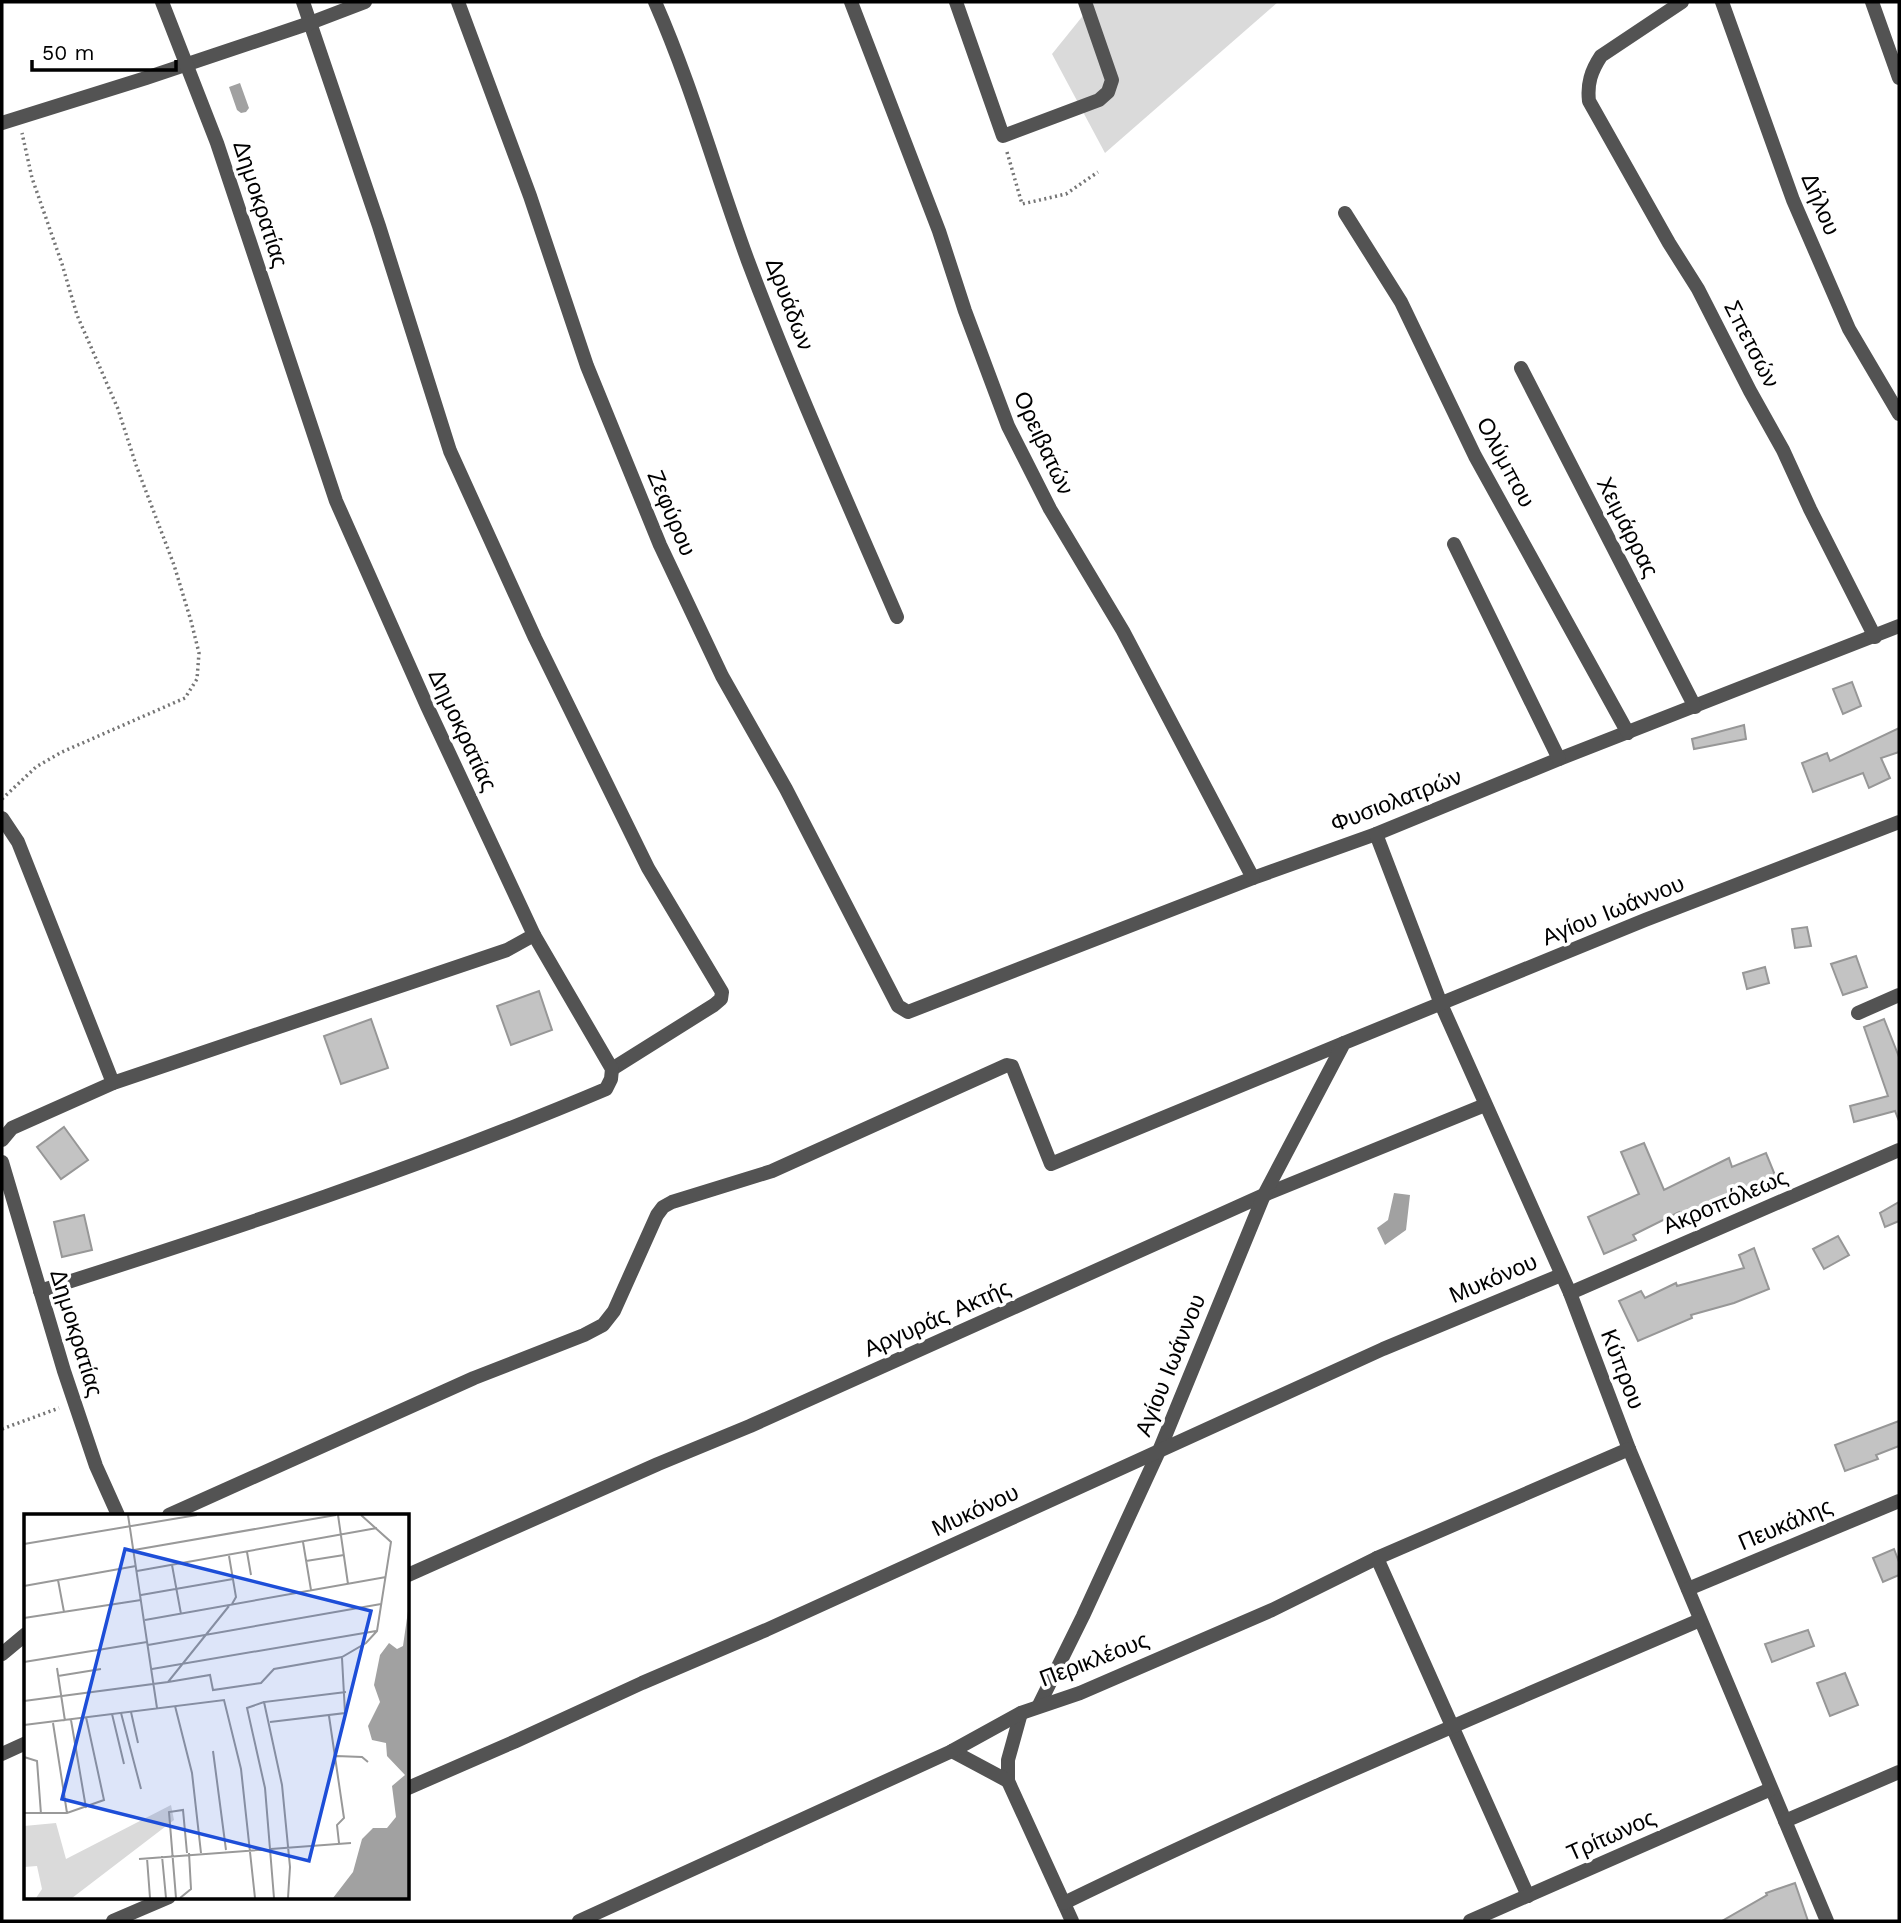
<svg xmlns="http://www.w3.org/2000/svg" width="1901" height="1923" font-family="'Work Sans',sans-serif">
  <rect width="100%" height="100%" fill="#fff"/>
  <polygon fill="#dadada" points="1094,2 1278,2 1105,153 1052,54"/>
  <g fill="#a1a1a1">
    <polygon points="240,83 249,108 246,112 241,113 237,110 229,87"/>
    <polygon points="1394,1193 1410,1195 1406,1230 1385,1245 1377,1228 1388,1220"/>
  </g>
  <g fill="#c3c3c3" stroke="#979797" stroke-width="2">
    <polygon points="1852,682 1861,706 1843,714 1833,689"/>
    <polygon points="1744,725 1746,739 1694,749 1692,739"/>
    <polygon points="1899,728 1899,752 1881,758 1890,778 1869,788 1863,773 1813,792 1802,763 1827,753 1830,761"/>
    <polygon points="1807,927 1811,946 1795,948 1792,929"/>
    <polygon points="1856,956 1867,987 1843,995 1831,964"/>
    <polygon points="1765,967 1769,983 1747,989 1743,973"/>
    <polygon points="539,991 552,1030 511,1045 497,1006"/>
    <polygon points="371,1019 388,1068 341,1084 324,1036"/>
    <polygon points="1884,1019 1899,1057 1899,1121 1895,1111 1854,1122 1850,1106 1888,1096 1864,1027"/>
    <polygon points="64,1127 88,1160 61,1179 37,1147"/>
    <polygon points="1644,1143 1664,1190 1729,1158 1732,1167 1766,1153 1777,1180 1683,1221 1679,1212 1633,1235 1636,1240 1604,1254 1588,1217 1639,1194 1621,1152"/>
    <polygon points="1899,1202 1899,1221 1885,1227 1880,1213"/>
    <polygon points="84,1215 92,1250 62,1257 54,1222"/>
    <polygon points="1838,1236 1849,1255 1824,1269 1813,1249"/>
    <polygon points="1754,1248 1769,1289 1734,1303 1691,1315 1692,1318 1638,1341 1619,1301 1641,1291 1645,1298 1676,1283 1677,1286 1744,1268 1739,1255"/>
    <polygon points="1899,1421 1899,1446 1876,1455 1878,1459 1845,1471 1835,1445"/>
    <polygon points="1894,1549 1899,1562 1899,1575 1883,1582 1873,1558"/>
    <polygon points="1808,1630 1814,1646 1772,1662 1765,1644"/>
    <polygon points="1845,1673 1858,1705 1830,1716 1817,1683"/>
    <polygon points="1795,1883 1808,1921 1722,1921 1767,1895 1766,1893"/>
  </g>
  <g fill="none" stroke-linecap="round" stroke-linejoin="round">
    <g stroke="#757575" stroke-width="3.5" stroke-dasharray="2 3.5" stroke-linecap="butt">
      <polyline points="1007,152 1022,204 1066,194 1098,172"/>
      <polyline points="2,799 36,767 62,752 185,698 197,679 199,653 191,621 174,565 136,465 118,409 77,315 62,264 32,178 22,133"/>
      <polyline points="2,1429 59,1408"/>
    </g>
    <g stroke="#535353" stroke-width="14">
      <polyline points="303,2 379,226 450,451 535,638 648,868 722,992 721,999 714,1005 612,1069"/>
      <polyline points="458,2 530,196 587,366 660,545 722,676 786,789 898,1006 908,1012 1253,878 1376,834 1559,759 1899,626"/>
      <path d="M 655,2 C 692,86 716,174 748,261 C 793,381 846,499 897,617"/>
      <polyline points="851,2 939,231 965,311 1008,426 1050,509 1123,631 1253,878"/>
      <polyline points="956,2 1003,136 1099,100 1108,92 1112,80 1085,2"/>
      <path d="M 1682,2 L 1601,56 C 1591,71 1587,84 1589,101 L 1669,243 L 1698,289 L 1750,391 L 1783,450 L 1810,509 L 1875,637"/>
      <polyline points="1722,2 1793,200 1849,329 1899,414"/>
      <polyline points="1872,2 1899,78"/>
      <polyline points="2,123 146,78 310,23 365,2"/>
      <polyline points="1345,213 1401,302 1475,456 1628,733"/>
      <polyline points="1521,368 1695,707"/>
      <polyline points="1454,544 1559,759"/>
      <polyline points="2,818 18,842 113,1083"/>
      <polyline points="1376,834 1441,1004 1570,1293 1629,1449 1827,1921"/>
      <polyline points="1858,1013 1899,995"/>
      <path d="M 40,1291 C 231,1230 422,1167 606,1089 L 611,1079 L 612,1069 L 534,935"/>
      <polyline points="1570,1293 1899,1150"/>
      <polyline points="169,1515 474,1378 584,1335 603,1325 614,1311 657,1215 663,1207 672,1202 772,1171 1007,1065 1012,1066 1051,1164 1344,1043"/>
      <polyline points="1377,1558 1528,1896"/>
      <polyline points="408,1575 658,1464 750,1426 1264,1195 1485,1105"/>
      <polyline points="1688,1589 1899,1501"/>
      <polyline points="1039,1705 1083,1616 1159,1451 1264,1195 1344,1043 1645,920 1899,822"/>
      <polyline points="1021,1713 1008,1760 1008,1781 1072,1921"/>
      <polyline points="952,1751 1008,1781"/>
      <polyline points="2,1754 26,1743"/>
      <polyline points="408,1788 516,1741 642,1683 766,1630 1383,1349 1561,1275"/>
      <polyline points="1785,1821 1899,1772"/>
      <path d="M 1064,1903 C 1273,1801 1487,1712 1700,1620"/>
      <polyline points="113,1921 169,1897"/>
      <polyline points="579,1921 952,1751 1021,1713 1080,1693 1272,1610 1377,1558 1629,1449"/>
      <polyline points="1470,1921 1771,1789"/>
    </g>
    <g stroke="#535353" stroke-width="14">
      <polyline points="2,1140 12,1128 113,1083 507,950 534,935 427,706 336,501 217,143 162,2"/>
      <polyline points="2,1162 64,1371 96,1466 118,1515"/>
      <polyline points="2,1654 26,1634"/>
    </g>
  </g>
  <g text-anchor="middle" stroke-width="7" stroke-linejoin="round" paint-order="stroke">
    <g font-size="23" fill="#000" stroke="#fff">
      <text transform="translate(261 204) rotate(72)" y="8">Δημοκρατίας</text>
      <text transform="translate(1821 204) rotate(67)" y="8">Δήλου</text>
      <text transform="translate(790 304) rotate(69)" y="8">Δρυάδων</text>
      <text transform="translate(1752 344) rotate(63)" y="8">Σπετσών</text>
      <text transform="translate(1044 443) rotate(65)" y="8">Ορειβατών</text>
      <text transform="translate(1506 462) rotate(62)" y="8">Ολύμπου</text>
      <text transform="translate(672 513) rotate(67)" y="8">Ζεφύρου</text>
      <text transform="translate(1628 527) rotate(63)" y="8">Χειμάρρας</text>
      <text transform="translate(463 730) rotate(65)" y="8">Δημοκρατίας</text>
      <text transform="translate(1396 800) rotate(-21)" y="8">Φυσιολατρών</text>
      <text transform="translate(1613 910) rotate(-22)" y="8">Αγίου Ιωάννου</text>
      <text transform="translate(1725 1201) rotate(-23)" y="8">Ακροπόλεως</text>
      <text transform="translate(1493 1278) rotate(-23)" y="8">Μυκόνου</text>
      <text transform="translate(937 1318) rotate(-24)" y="8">Αργυράς Ακτής</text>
      <text transform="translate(77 1333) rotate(73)" y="8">Δημοκρατίας</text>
      <text transform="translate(1170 1365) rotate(-68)" y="8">Αγίου Ιωάννου</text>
      <text transform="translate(1623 1369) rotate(69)" y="8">Κύπρου</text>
      <text transform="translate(975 1510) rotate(-25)" y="8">Μυκόνου</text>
      <text transform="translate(1785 1524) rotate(-23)" y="8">Πευκάλης</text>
      <text transform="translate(1094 1659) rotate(-21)" y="8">Περικλέους</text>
      <text transform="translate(1611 1835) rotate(-24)" y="8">Τρίτωνος</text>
    </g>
  </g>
  <g transform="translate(24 1514)">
    <rect width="385" height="385" fill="#fff"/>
    <path d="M 147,291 L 150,306 L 48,384 L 12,384 L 18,375 L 13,352 L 0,353 L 0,312 L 32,309 L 42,345 Z" fill="#dadada"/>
    <path d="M 385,90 L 385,384 L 309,384 L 329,358 L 338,325 L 349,314 L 363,314 L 372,303 L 368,272 L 381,261 L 363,242 L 362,229 L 348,226 L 344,212 L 356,188 L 350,171 L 356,141 L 365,129 L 373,135 L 379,132 Z" fill="#a1a1a1"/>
    <path fill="none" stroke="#999" stroke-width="2" d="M 104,1 L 133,194M 314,1 L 324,70M 279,28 L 287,76M 0,30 L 173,1M 110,36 L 312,1M 223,38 L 227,61M 205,42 L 212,83 L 208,90M 282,47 L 320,41M 148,51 L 157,100M 113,57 L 353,14M 34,66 L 40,98M 0,72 L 112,52M 117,81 L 209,65M 0,104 L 117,86M 121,106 L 362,63M 124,131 L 357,90M 0,148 L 123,128M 33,154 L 41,207M 128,155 L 352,117M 34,162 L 77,155M 144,168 L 186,161 L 189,176 L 237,169 L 250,155 L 318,143 L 342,129 L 353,117 L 367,28 L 337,1M 0,187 L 144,168 L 205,92M 240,188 L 223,194 L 241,274 L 250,384M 151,192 L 168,259 L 177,339M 107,198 L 114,229M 97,199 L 117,275M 88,200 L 100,250M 305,202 L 320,304 L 313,311 L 315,329M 47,206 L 62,294M 246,208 L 321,199 L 318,144M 29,209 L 43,299M 0,211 L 200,186 L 217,255 L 231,384M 189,237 L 202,336M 312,242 L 338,243 L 344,248M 0,243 L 13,247 L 17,300M 0,299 L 43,299 L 80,286 L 62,203M 138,342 L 142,384M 123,344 L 126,384M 115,345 L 327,329M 152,384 L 145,298 L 159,296 L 163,339M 156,384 L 167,375 L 165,339M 264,384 L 266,353 L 258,271 L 240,188 L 322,178"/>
    <path fill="#1d4ed8" fill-opacity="0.15" stroke="#1d4ed8" stroke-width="3.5" d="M 101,35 L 347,97 L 285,347 L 38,285 Z"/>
    <rect width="385" height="385" fill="none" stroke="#000" stroke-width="3.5"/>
  </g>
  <rect width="1901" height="1923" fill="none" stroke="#000000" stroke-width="7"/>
  <path d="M32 60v10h144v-10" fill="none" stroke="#000000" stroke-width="3.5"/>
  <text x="42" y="60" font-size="21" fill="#000000" stroke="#ffffff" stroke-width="5" paint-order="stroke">50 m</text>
</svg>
